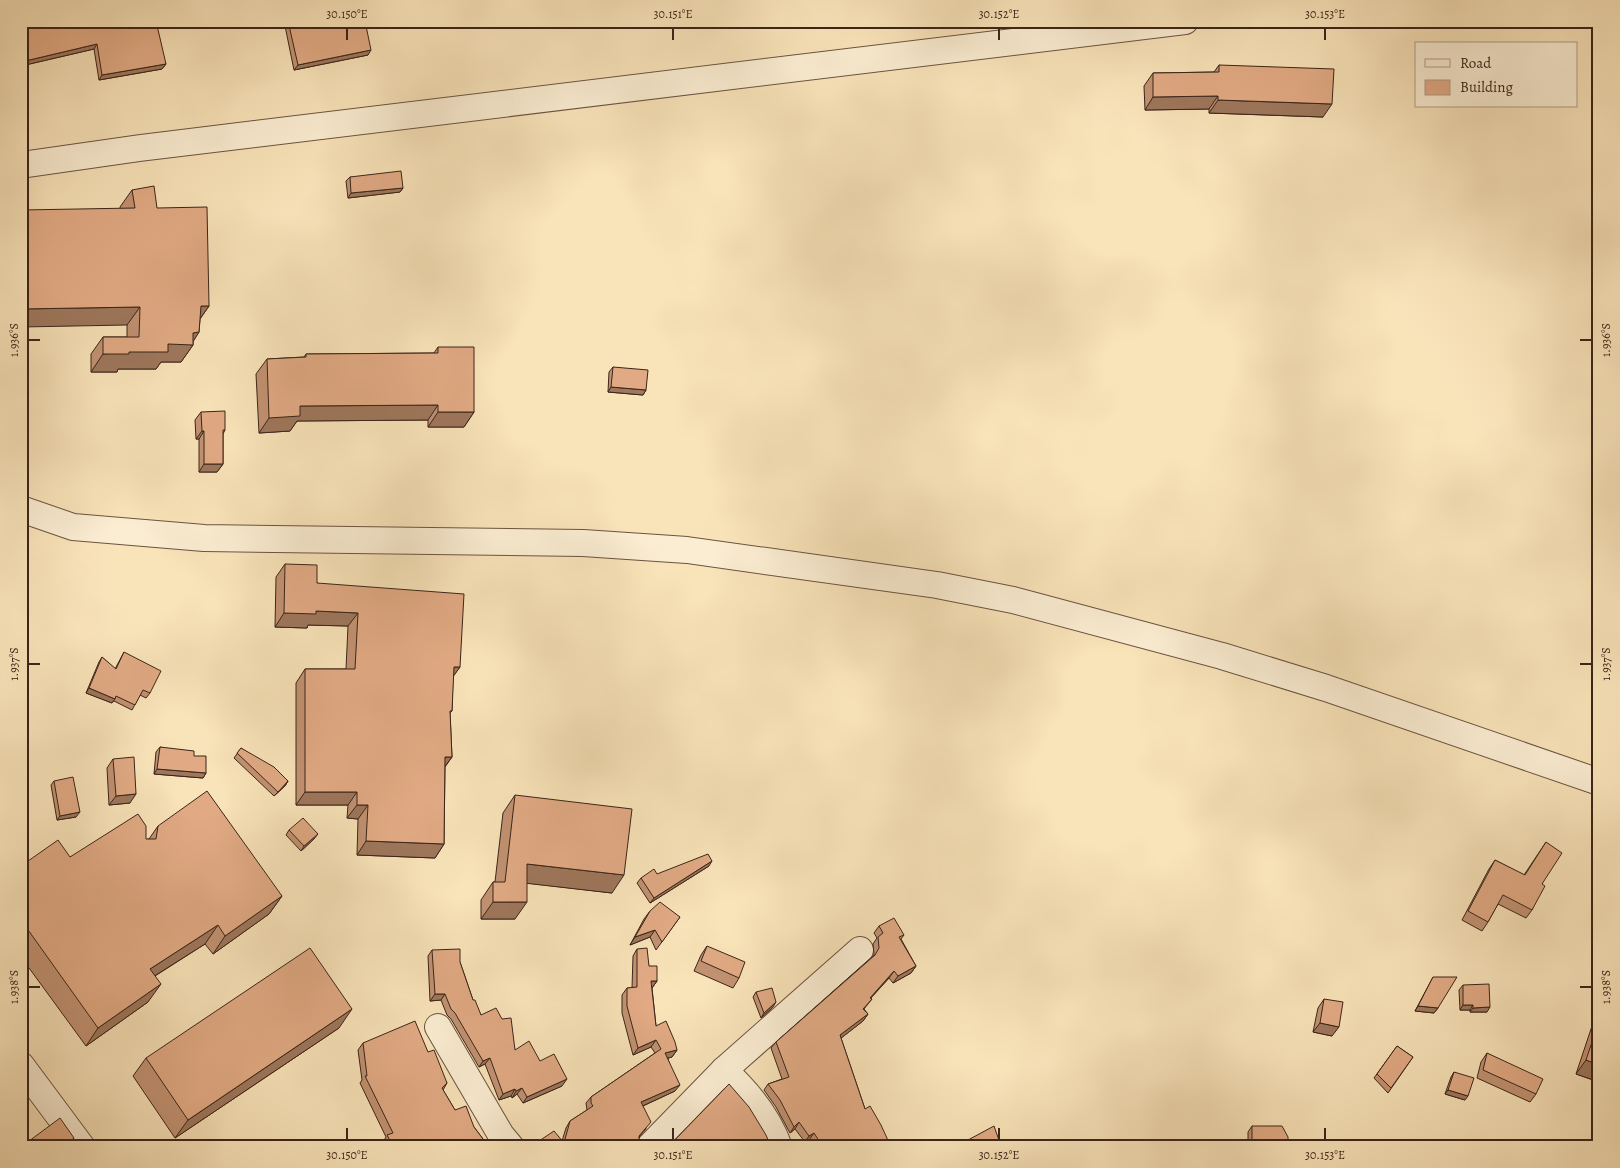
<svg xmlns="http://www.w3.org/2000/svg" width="1620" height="1168" font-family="Alegreya,serif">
  <rect width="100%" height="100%" fill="#f9e3b9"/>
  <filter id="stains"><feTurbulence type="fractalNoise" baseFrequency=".004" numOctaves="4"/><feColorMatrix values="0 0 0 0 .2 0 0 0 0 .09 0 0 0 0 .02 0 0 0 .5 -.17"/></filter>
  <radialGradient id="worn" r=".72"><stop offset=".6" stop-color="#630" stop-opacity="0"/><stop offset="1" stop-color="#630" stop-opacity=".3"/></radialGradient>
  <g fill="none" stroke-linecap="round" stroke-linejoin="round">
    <g stroke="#6a5441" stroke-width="28">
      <g id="minor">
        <polyline points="21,165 140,148 1185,21"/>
        <polyline points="21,509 73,527 204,538 583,543 687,550 937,585 1013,600 1222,656 1326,688 1599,782"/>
        <polyline points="438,1027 501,1135 511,1147"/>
        <polyline points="21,1065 82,1147"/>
        <path d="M 724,1070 C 747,1091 768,1116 779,1147"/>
        <polyline points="649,1147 724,1070 860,950"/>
      </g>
    </g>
    <use href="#minor" stroke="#fbedd2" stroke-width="26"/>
  </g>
  <g fill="#c29272" stroke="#3a2519">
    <polygon points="21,21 166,64 162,69 99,80 94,49 21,66"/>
    <polygon points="284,21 365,21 368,55 294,70"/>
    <polygon points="1219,65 1323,117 1209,113 1209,109 1145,110 1144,86 1153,73 1214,72"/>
    <polygon points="350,177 403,188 400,192 348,198 346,181"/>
    <polygon points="132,190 157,208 209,306 200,319 199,332 193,341 193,345 181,362 161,362 156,369 118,369 117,372 91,372 91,354 103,337 127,337 127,325 120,207"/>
    <polygon points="438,347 474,412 464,427 428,427 428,420 297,421 290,431 259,433 256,374 267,359 304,357 306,354 434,353"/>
    <polygon points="613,367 646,390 643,395 608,392 609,372"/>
    <polygon points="201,412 225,430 223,434 223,464 217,472 199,472 199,439 196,439 195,420"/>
    <polygon points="285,564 460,667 453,676 452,711 450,713 452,757 445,767 444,844 435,858 357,855 358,819 347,818 348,805 296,805 296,683 305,669 346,669 348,626 308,625 307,628 275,627 276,577"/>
    <polygon points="124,652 150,693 146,698 140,695 132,710 114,701 112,703 86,693 99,662 102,657 115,669"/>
    <polygon points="160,747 194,756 206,773 203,778 154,774 156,752"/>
    <polygon points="241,748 288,781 285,786 274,796 234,758"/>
    <polygon points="113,759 130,803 109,805 107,768"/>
    <polygon points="54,781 76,817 57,820 51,785"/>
    <polygon points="515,795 612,893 527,883 515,919 481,919 481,900 493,882 495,882 503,813"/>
    <polygon points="158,826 282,896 269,914 213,954 205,944 155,976 148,1002 86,1046 21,957 21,866 70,857 149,839"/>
    <polygon points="289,830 314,839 301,851 286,835"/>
    <polygon points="1546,842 1542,884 1532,910 1526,918 1498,904 1488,922 1482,931 1462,920 1489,869 1495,860 1524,875"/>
    <polygon points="709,866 650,903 637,883 641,878"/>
    <polygon points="650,911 680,917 656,950 650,937 630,945 644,919"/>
    <polygon points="879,926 904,935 901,939 916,966 911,973 893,983 889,978 871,998 872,999 864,1009 868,1014 863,1021 841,1038 865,1109 891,1147 814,1147 809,1140 805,1142 795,1129 790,1133 776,1107 764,1090 768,1084 782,1079 771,1048 776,1042 874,955 874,954 873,944 877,938 874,933"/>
    <polygon points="707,946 739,978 733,988 694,971 701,955"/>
    <polygon points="637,949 649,966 657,981 652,988 656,1026 677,1050 672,1057 668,1058 675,1091 643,1106 646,1129 639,1137 639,1144 530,1147 562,1141 566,1128 570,1121 587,1110 586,1103 591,1097 655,1053 651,1047 633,1055 622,1013 622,995 627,988 632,988 633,956"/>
    <polygon points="432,950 460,962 473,1000 481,1015 515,1050 540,1061 562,1086 523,1103 517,1094 512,1098 511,1096 499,1100 485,1064 479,1067 451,1019 447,1015 441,1000 430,1001 428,956"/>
    <polygon points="1433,977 1438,1008 1434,1013 1415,1011"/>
    <polygon points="1463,985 1487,1012 1470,1012 1470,1010 1460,1010 1459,990"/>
    <polygon points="756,992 773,1007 761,1018 753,997"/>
    <polygon points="1324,999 1332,1036 1313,1032 1318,1008"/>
    <polygon points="1599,1005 1599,1082 1576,1074"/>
    <polygon points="339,1028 175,1138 133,1076 146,1058"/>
    <polygon points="363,1043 428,1052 447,1083 443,1090 455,1110 474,1127 489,1147 385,1147 383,1142 386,1137 360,1083 362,1080 358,1050"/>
    <polygon points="1397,1046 1413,1057 1388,1093 1374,1078"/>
    <polygon points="1487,1053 1536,1094 1530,1102 1477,1078 1481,1062"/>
    <polygon points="1454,1072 1465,1100 1445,1094 1451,1077"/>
    <polygon points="1252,1126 1288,1147 1238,1147 1241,1142 1248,1143 1248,1132"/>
    <polygon points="968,1140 1000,1147 964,1147"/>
  </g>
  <g fill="#9e775c" stroke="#3a2519">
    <polygon points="682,21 691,21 680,24"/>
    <polygon points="97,44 94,49 21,66 21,62"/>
    <polygon points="371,50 368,55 294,70 298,65"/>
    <polygon points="166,64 162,69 99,80 102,75"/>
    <polygon points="1218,96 1209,109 1145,110 1153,97"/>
    <polygon points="1218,100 1332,104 1323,117 1209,113"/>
    <polygon points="403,188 400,192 348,198 351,193"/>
    <polygon points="201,306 209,306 197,323"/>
    <polygon points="140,307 127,325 21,327 21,309"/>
    <polygon points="199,332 191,345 193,345 181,362 161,362 156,369 118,369 117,372 91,372 103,354 129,352 168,344 193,333"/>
    <polygon points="611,387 646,390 643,395 608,392"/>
    <polygon points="438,405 428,420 297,421 290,431 259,433 269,418 300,406"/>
    <polygon points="438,412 474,412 464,427 428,427"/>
    <polygon points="202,431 204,431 199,439 196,439"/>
    <polygon points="204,464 223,464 217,472 199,472"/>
    <polygon points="316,611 358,613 348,626 308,625 307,628 275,627 284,613"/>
    <polygon points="454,667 460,667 450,681"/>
    <polygon points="89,688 115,699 112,703 86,693"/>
    <polygon points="445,757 452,757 442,770"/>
    <polygon points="157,769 206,773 203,778 154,774"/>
    <polygon points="288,781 285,786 274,796 278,792"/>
    <polygon points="305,792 357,792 348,805 296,805"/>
    <polygon points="136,794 130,803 109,805 116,796"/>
    <polygon points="357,805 368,805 358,819 347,818"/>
    <polygon points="80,812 76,817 57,820 60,816"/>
    <polygon points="318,834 314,839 301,851 304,846"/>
    <polygon points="366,841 444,844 435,858 357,855"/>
    <polygon points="712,861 709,866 650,903 654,898"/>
    <polygon points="527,864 624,875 612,893 515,882"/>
    <polygon points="282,896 269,914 213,954 225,936"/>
    <polygon points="493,902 527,902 515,919 481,919"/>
    <polygon points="218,925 205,944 137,987 150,969"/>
    <polygon points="655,930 650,937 630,945 635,937"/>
    <polygon points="916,966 911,973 893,983 898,976"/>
    <polygon points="894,971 889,978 865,1004 870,998"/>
    <polygon points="651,981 657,981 652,988 646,988"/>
    <polygon points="161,984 148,1002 86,1046 98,1028"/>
    <polygon points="435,994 445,994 441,1000 430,1001"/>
    <polygon points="776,1002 773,1007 761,1018 764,1013"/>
    <polygon points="1463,1005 1473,1005 1470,1010 1460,1010"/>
    <polygon points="1418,1006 1438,1008 1434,1013 1415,1011"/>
    <polygon points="1490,1007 1487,1012 1470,1012 1473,1008"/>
    <polygon points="352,1009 339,1028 175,1138 188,1120"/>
    <polygon points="868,1014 863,1021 836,1042 840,1035"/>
    <polygon points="1320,1023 1339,1027 1332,1036 1313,1032"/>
    <polygon points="656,1040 651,1047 633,1055 638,1048"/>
    <polygon points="677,1050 672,1057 660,1060 665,1053"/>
    <polygon points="490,1058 485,1064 479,1067 483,1061"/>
    <polygon points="1586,1060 1599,1065 1599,1082 1576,1074"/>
    <polygon points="567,1079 562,1086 523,1103 527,1097"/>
    <polygon points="680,1085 675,1091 636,1109 641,1102"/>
    <polygon points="522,1088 517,1094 512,1098 516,1091"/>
    <polygon points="515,1089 511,1096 499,1100 503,1094"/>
    <polygon points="1448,1090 1468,1096 1465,1100 1445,1094"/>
    <polygon points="799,1122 795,1129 790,1133 794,1127"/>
    <polygon points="814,1133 809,1140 805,1142 809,1136"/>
    <polygon points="74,1138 68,1147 63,1147"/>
  </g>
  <g fill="#e1aa84" stroke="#3a2519">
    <polygon points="21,21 156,21 166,64 102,75 97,44 21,62"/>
    <polygon points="288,21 365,21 371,50 298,65"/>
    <polygon points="1219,65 1334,69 1332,104 1218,100 1218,96 1153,97 1153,73 1219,72"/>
    <polygon points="401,171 403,188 351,193 350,177"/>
    <polygon points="154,186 157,208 207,207 209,306 201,306 199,332 193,333 193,345 168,344 168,352 129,352 129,354 103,354 103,337 139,337 140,307 21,309 21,210 135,208 132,190"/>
    <polygon points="438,347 474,347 474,412 438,412 438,405 300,406 300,416 269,418 267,359 306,357 306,354 438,353"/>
    <polygon points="613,367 648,370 646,390 611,387"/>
    <polygon points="225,411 225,430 223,430 223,464 204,464 204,431 202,431 201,412"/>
    <polygon points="285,564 317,565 317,583 464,594 460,667 454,667 452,711 450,711 452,757 445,757 444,844 366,841 368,805 357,805 357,792 305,792 305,669 355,669 358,613 316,611 316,614 284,613"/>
    <polygon points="124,652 161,671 150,693 143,690 135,705 116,696 115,699 89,688 102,657 116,669"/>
    <polygon points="160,747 194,751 194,756 206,756 206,773 157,769"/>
    <polygon points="241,748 274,767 288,781 278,792 237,753"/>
    <polygon points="134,757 136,794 116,796 113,759"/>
    <polygon points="73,777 80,812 60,816 54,781"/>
    <polygon points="207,791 282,896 225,936 218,925 150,969 161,984 98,1028 21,920 21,866 58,840 70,857 138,814 146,826 146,839 156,839 158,826"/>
    <polygon points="515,795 632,809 624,875 527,864 527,902 493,902 493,882 505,882"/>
    <polygon points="303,818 318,834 304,846 289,830"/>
    <polygon points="1546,842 1562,853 1542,884 1545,886 1532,910 1503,895 1488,922 1468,911 1495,860 1525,875"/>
    <polygon points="708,854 712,861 654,898 641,878 654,869 657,874"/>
    <polygon points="660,902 680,917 662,942 655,930 635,937 650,911"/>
    <polygon points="894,918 904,935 899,937 916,966 898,976 894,971 870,998 872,999 863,1009 868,1014 840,1035 865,1109 870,1106 881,1125 891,1147 823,1147 814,1133 809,1136 799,1122 794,1127 780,1100 768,1084 789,1077 776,1042 875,955 879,948 878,937 883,933 879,926"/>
    <polygon points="707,946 745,962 739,978 701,961"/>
    <polygon points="310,948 352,1009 188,1120 146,1058"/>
    <polygon points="647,948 649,966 657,966 657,981 651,981 656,1026 666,1021 675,1042 677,1050 665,1053 680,1085 641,1102 651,1122 639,1136 639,1144 641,1147 530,1147 554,1131 564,1143 570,1121 593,1106 591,1103 591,1097 661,1049 656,1040 638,1048 627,1006 627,988 637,987 637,949"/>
    <polygon points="460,949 460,962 473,1000 475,1000 481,1015 496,1008 502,1019 511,1018 515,1050 529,1041 540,1061 554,1054 567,1079 527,1097 522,1088 516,1091 515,1089 503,1094 490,1058 483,1061 455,1013 451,1009 445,994 435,994 432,950"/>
    <polygon points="1433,977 1457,977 1438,1008 1418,1006"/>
    <polygon points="1489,984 1490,1007 1473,1008 1473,1005 1463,1005 1463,985"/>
    <polygon points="772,988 776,1002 764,1013 756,992"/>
    <polygon points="1324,999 1343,1002 1339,1027 1320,1023"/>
    <polygon points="415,1021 428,1052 434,1050 447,1083 442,1088 455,1110 466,1106 474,1127 489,1147 392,1147 393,1146 387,1135 393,1133 365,1076 367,1076 363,1043"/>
    <polygon points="1599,1021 1599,1065 1586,1060"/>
    <polygon points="1397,1046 1413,1057 1391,1088 1377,1074"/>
    <polygon points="1487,1053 1543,1079 1536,1094 1483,1070"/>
    <polygon points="1454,1072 1474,1078 1468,1096 1448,1090"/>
    <polygon points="729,1084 749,1107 766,1135 771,1147 668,1147"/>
    <polygon points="60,1118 74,1138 63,1147 21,1147"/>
    <polygon points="994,1126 1001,1146 972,1147 968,1140"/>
    <polygon points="1252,1126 1282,1126 1288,1137 1288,1147 1240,1147 1241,1142 1252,1143"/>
  </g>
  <path fill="none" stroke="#3a2519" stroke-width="2" d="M 347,28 L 347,40M 673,28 L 673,40M 999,28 L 999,40M 1325,28 L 1325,40M 28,340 L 40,340M 1580,340 L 1592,340M 28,664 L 40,664M 1580,664 L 1592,664M 28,987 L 40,987M 1580,987 L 1592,987M 347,1128 L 347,1140M 673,1128 L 673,1140M 999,1128 L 999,1140M 1325,1128 L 1325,1140"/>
  <rect width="1620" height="1168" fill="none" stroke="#f9e3b9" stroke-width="55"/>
  <rect x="1415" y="42" width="162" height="65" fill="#fbedd2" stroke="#ae9d88"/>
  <rect x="1425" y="59" width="25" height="8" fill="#fbedd2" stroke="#ae9d88"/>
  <text x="1460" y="68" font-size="15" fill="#3a2519">Road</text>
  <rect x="1425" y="80" width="25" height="15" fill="#e1aa84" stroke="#ae9d88"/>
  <text x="1460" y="92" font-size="15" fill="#3a2519">Building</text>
  <rect x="28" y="28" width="1564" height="1112" fill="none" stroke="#3a2519" stroke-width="2"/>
  <g font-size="12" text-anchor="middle" fill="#3a2519">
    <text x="347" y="18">30.150°E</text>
    <text x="673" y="18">30.151°E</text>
    <text x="999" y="18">30.152°E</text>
    <text x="1325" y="18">30.153°E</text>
    <text transform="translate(14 340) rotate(-90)" y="4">1.936°S</text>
    <text transform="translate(1606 340) rotate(-90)" y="4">1.936°S</text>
    <text transform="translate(14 664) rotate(-90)" y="4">1.937°S</text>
    <text transform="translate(1606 664) rotate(-90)" y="4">1.937°S</text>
    <text transform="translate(14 987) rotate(-90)" y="4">1.938°S</text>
    <text transform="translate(1606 987) rotate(-90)" y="4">1.938°S</text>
    <text x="347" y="1159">30.150°E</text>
    <text x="673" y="1159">30.151°E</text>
    <text x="999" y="1159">30.152°E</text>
    <text x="1325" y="1159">30.153°E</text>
  </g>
  <rect width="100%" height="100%" filter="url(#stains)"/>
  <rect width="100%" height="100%" fill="url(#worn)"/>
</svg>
